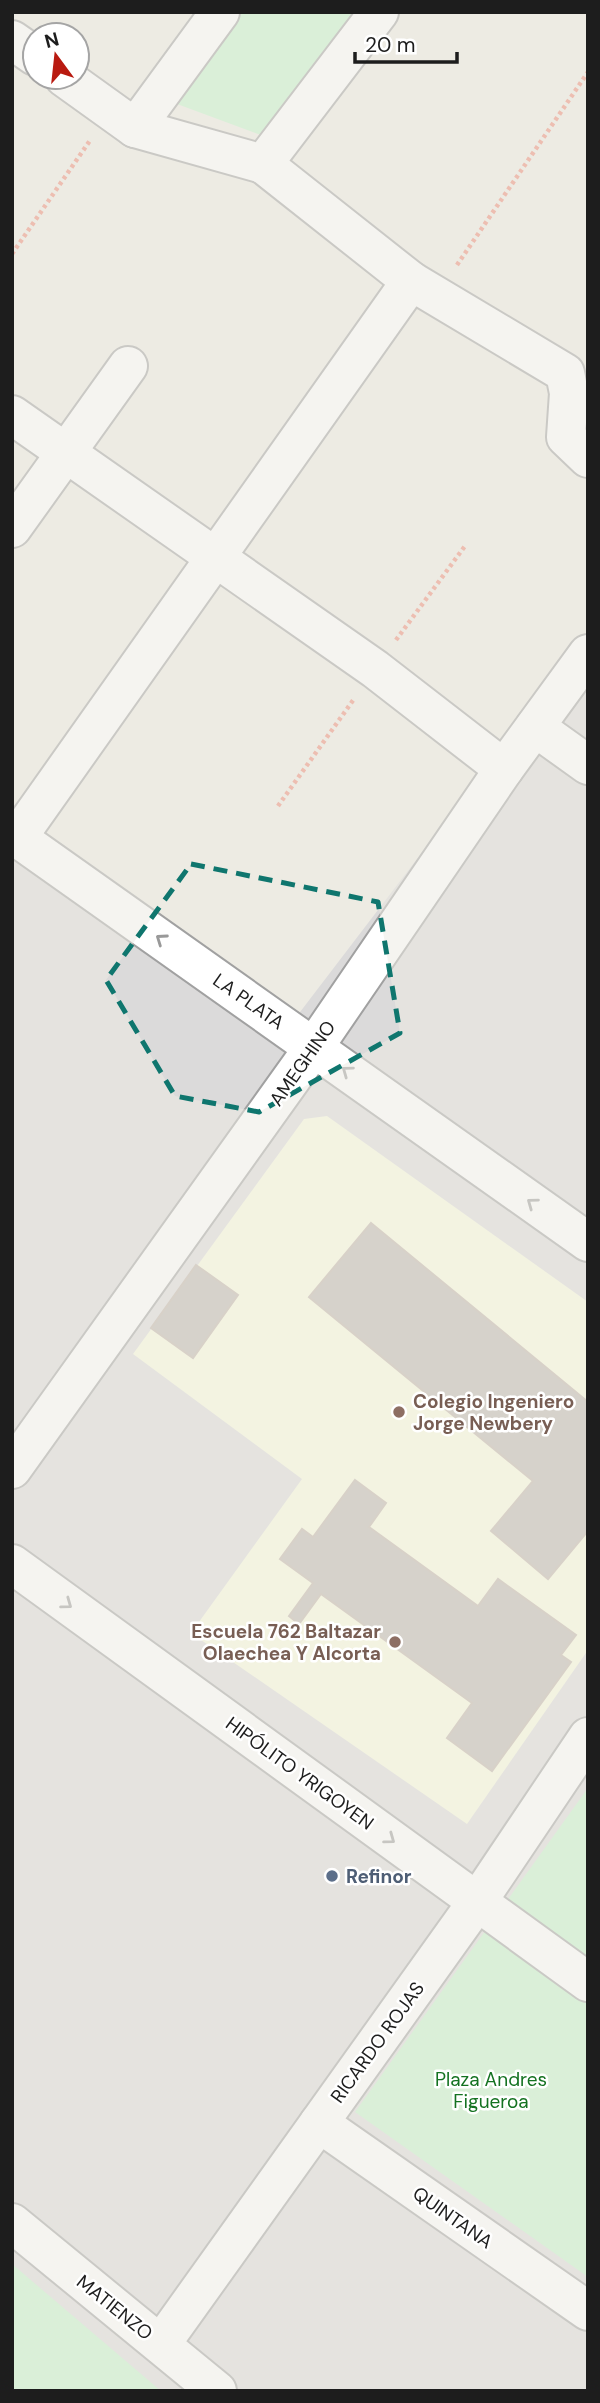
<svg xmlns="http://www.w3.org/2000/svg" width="600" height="2403" font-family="'DM Sans',sans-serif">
  <rect width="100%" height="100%" fill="#edebe3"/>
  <polygon fill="#dbdada" points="588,635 588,2391 12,2391 12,826 297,1016"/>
  <polygon fill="#fafcde" points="327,1116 588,1302 588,1650 467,1824 191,1633 302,1479 133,1354 304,1119"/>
  <g fill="#c3f4ca">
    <polygon points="233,12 360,12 269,138 169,101"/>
    <polygon points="588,1788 588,2277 355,2112"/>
    <polygon points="12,2264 161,2391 12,2391"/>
  </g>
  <g fill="#bab4ad" stroke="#beb2a7" stroke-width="2">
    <polygon points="371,1223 588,1402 588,1531 548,1579 491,1531 533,1481 309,1297"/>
    <polygon points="196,1265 238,1295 193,1358 151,1328"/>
    <polygon points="355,1480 386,1503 369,1527 478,1606 498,1579 576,1635 561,1655 571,1662 492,1771 447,1738 472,1703 321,1594 299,1624 289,1616 313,1583 280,1559 302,1529 313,1537"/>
  </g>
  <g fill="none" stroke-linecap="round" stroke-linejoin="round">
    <g stroke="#a1a1a1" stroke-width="42">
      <g id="street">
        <polyline points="12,40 35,56"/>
        <polyline points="64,77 135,128 220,12"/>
        <polyline points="135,128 263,164 379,12"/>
        <polyline points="263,164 411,281"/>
        <polyline points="12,415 375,669 504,769"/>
        <polyline points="12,528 128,366"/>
        <polyline points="535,727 588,765"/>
        <polyline points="12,834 588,1242"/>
        <polyline points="17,838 411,281 565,373 569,393 566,437 588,458"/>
        <polyline points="12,1469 314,1047 504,769 588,654"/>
        <polyline points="12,1564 588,1982"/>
        <polyline points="319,2123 588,2311"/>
        <polyline points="12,2223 217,2391"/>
        <polyline points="161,2344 477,1902 588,1737"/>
      </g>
    </g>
    <g stroke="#ee8774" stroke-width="4.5" stroke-dasharray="3.5 3.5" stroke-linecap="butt">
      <polyline points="12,254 91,139"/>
      <polyline points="457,265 588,72"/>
      <polyline points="396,640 465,546"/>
      <polyline points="278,806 354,699"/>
    </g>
    <use href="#street" stroke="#fff" stroke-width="38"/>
  </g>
  <defs><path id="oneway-chevron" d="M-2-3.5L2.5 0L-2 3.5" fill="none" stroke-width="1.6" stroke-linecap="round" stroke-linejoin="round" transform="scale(1.75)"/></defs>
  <g stroke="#999">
    <use href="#oneway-chevron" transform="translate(161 939) rotate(-145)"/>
    <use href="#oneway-chevron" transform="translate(347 1071) rotate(-144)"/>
    <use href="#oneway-chevron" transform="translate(532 1203) rotate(-144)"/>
    <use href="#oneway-chevron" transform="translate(67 1604) rotate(36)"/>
    <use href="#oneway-chevron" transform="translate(390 1839) rotate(36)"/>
  </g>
  <path d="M0 0H600V2403H0ZM 191,864 L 378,902 L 400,1033 L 259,1112 L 175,1096 L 106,980 Z" fill="#edebe3" fill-opacity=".55" fill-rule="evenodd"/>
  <path fill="none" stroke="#0f766e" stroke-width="5" stroke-dasharray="14 9" stroke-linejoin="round" d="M 191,864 L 378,902 L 400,1033 L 259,1112 L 175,1096 L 106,980 Z"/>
  <g fill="#8d6e63" stroke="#fff" stroke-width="2.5">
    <circle cx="399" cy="1412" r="7"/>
    <circle cx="395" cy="1642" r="7"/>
  </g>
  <circle fill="#5c6f8a" stroke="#fff" stroke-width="2.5" cx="332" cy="1876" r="7"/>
  <g text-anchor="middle" stroke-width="5" stroke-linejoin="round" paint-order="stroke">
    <g font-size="19" fill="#1d1d1d" stroke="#fff">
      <text transform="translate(249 1001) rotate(35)" y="7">LA PLATA</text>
      <text transform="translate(302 1063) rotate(-55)" y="7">AMEGHINO</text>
      <text transform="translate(300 1773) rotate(36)" y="7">HIPÓLITO YRIGOYEN</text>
      <text transform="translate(377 2042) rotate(-54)" y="7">RICARDO ROJAS</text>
      <text transform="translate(453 2217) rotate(35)" y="7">QUINTANA</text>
      <text transform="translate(115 2307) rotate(39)" y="7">MATIENZO</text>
    </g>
    <g font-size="19" font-weight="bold" fill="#785e54" stroke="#fff" text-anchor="start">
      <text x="413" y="1408">Colegio Ingeniero<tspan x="413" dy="22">Jorge Newbery</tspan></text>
      <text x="381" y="1638" text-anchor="end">Escuela 762 Baltazar<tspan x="381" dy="22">Olaechea Y Alcorta</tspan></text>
    </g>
    <g font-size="19" font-weight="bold" fill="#4e5e75" stroke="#fff" text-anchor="start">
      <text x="346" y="1883">Refinor</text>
    </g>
    <g font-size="19" fill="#147221" stroke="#fff">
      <text x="491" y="2086">Plaza Andres<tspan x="491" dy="22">Figueroa</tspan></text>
    </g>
  </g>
  <rect width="600" height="2403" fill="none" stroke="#1d1d1d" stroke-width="28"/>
  <g transform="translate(56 56) rotate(345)"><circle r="33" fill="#ffffff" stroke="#a5a5a5" stroke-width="2"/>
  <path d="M0-5L12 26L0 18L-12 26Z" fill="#b91a10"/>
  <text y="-10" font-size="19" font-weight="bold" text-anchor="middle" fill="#1d1d1d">N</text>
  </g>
  <path d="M355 52v10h102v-10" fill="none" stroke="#1d1d1d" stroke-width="3.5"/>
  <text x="365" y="52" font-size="21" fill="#1d1d1d" stroke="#ffffff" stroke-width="5" paint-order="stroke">20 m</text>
</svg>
